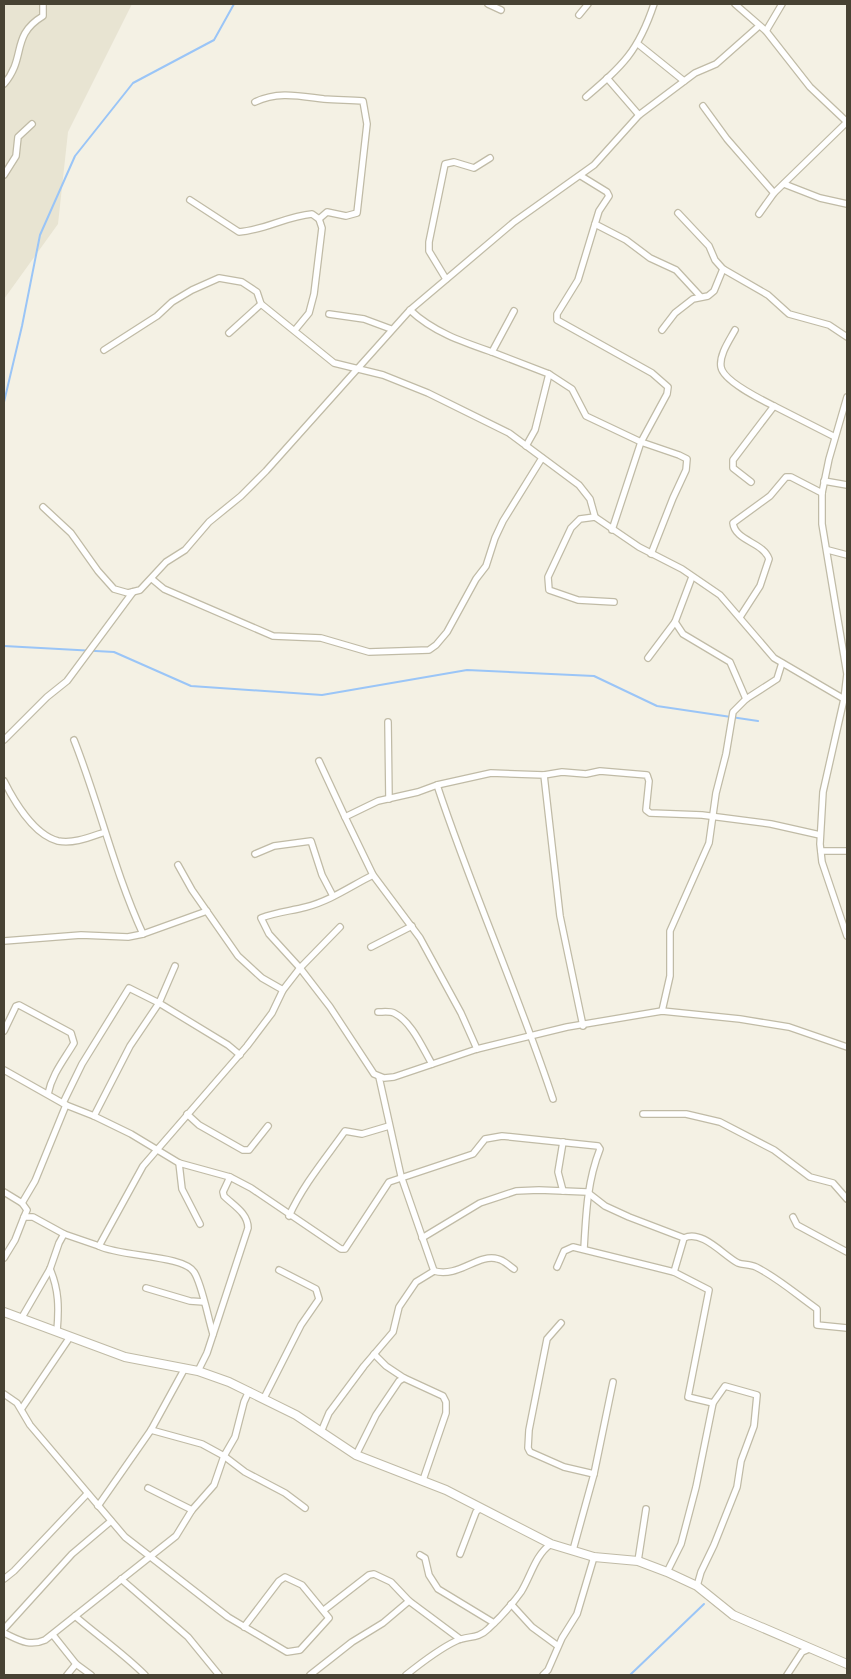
<svg xmlns="http://www.w3.org/2000/svg" width="851" height="1679" font-family="'Varela Round',sans-serif">
  <rect width="100%" height="100%" fill="#f4f1e4"/>
  <polygon fill="#e8e4d2" points="4,4 132,4 68,132 58,224 4,299"/>
  <g fill="none" stroke-linecap="round" stroke-linejoin="round">
    <g stroke="#9ac5f7" stroke-width="2">
      <polyline points="4,402 22,326 40,235 75,156 133,83 214,40 234,4"/>
      <polyline points="4,646 114,652 191,686 322,695 467,670 594,676 657,706 758,721"/>
      <polyline points="630,1675 704,1604"/>
    </g>
    <g stroke="#c0bba6" stroke-width="8">
      <g id="minor">
        <polyline points="488,4 501,10"/>
        <polyline points="735,4 766,31 810,87 847,122"/>
        <polyline points="579,15 588,4"/>
        <polyline points="766,31 782,4"/>
        <polyline points="638,44 684,81"/>
        <polyline points="607,78 639,115"/>
        <path d="M 4,84 C 27,57 10,36 43,16 L 43,4"/>
        <path d="M 586,97 C 623,65 638,52 654,4"/>
        <path d="M 255,102 C 278,91 299,96 324,99 C 337,100 350,100 363,101 L 367,124 L 357,213 L 346,216 L 327,212 L 319,219"/>
        <polyline points="703,106 727,139 774,193"/>
        <polyline points="4,175 16,156 18,137 32,124"/>
        <polyline points="581,176 607,192 609,196 599,211 595,224 626,240 650,258 676,270 700,296"/>
        <polyline points="784,184 820,198 847,204"/>
        <path d="M 190,200 L 239,232 C 265,230 287,216 312,214 L 319,219 L 322,228 L 314,294 L 309,313 L 295,330"/>
        <polyline points="678,213 709,246 715,260 723,269 768,295 789,314 829,325 847,337"/>
        <polyline points="759,214 774,193 847,122"/>
        <polyline points="595,224 578,280 557,314 557,320 652,373 668,387 667,394 641,442 612,530"/>
        <polyline points="446,279 429,251 429,242 445,164 454,162 474,168 490,158"/>
        <path d="M 410,310 C 433,332 463,342 492,352"/>
        <polyline points="514,311 492,352 549,374 535,430 526,446"/>
        <polyline points="329,314 364,319 391,329"/>
        <polyline points="662,330 675,313 693,299 708,296 714,291 723,269"/>
        <path d="M 735,330 C 729,341 719,355 721,367 C 723,381 762,400 774,406"/>
        <polyline points="229,333 261,304"/>
        <polyline points="104,350 157,316 172,302 192,290 219,278 242,282 257,292 261,304 334,363 383,375 428,393 509,433 579,485 590,499 595,517 639,547 682,569 720,595 774,658 844,699"/>
        <polyline points="549,374 572,389 586,416 641,442 679,455 687,459 686,470 673,498 651,554"/>
        <polyline points="847,397 829,459 822,493 822,524 847,674 844,699 823,792 820,844 822,862 847,936"/>
        <polyline points="824,481 847,485"/>
        <polyline points="751,482 733,468 733,460 774,406 835,437"/>
        <polyline points="43,507 71,533 98,571 114,589 128,593 140,590 166,562 185,550 209,522 241,496 266,471 410,310 514,222 594,165 639,115 695,73 716,64 759,26"/>
        <polyline points="595,517 580,519 571,528 548,577 549,590 578,600 614,602"/>
        <polyline points="828,550 847,555"/>
        <polyline points="692,577 675,622 683,634 730,662 746,699"/>
        <polyline points="152,579 164,589 273,636 321,638 369,652 429,650 436,645 447,632 476,579 486,566 495,538 503,521 542,458"/>
        <path d="M 740,617 L 760,586 L 769,559 C 763,542 735,541 733,523 L 770,496 L 786,477 L 791,477 L 822,493"/>
        <polyline points="648,658 675,622"/>
        <polyline points="388,722 389,799"/>
        <polyline points="4,740 47,697 67,681 133,592"/>
        <polyline points="319,761 345,817"/>
        <polyline points="544,775 562,772 586,774 600,771 647,775 649,781 646,810 650,813 702,815 771,824 820,835"/>
        <path d="M 4,781 C 14,801 34,835 58,841 C 74,844 90,837 105,832"/>
        <path d="M 437,785 C 472,891 518,993 553,1099"/>
        <polyline points="821,851 847,851"/>
        <polyline points="255,854 274,846 311,841 322,875 333,896"/>
        <polyline points="178,865 192,890 238,956 262,978 283,990"/>
        <path d="M 373,875 C 351,886 330,901 306,907 C 291,911 277,912 261,918 L 269,934 L 300,968 L 330,1007 L 374,1074 L 384,1078 L 394,1077 L 477,1049 L 567,1027 L 662,1011 L 740,1019 L 789,1027 L 847,1047"/>
        <polyline points="143,934 207,911"/>
        <path d="M 4,941 L 81,935 L 128,937 L 143,934 C 114,871 99,803 74,740"/>
        <polyline points="371,947 412,926"/>
        <polyline points="662,1011 670,976 670,931 709,843 716,793 726,754 733,712 746,699 777,679 782,663"/>
        <path d="M 378,1012 C 383,1012 390,1011 394,1013 C 412,1022 422,1047 432,1064"/>
        <path d="M 4,1031 L 16,1006 L 19,1005 L 71,1033 L 74,1043 C 64,1060 52,1074 48,1094"/>
        <polyline points="477,1049 461,1013 420,938 373,875 345,817 378,801 418,792 437,785 491,773 544,775 560,916 583,1026"/>
        <path d="M 4,1070 L 66,1105 L 94,1116 L 131,1134 L 179,1163 L 230,1177 L 251,1188 L 341,1249 L 345,1249 L 389,1182 L 473,1154 L 485,1139 L 502,1136 L 598,1146 L 600,1149 C 587,1182 586,1214 584,1249"/>
        <polyline points="63,1103 82,1064 129,988 159,1003 175,966"/>
        <polyline points="187,1114 199,1125 243,1150 249,1150 268,1126"/>
        <polyline points="643,1114 686,1114 720,1122 774,1150 810,1177 833,1183 847,1199"/>
        <polyline points="94,1116 130,1046 159,1003 228,1045 240,1055"/>
        <polyline points="179,1163 182,1189 200,1224"/>
        <polyline points="563,1191 558,1172 563,1142"/>
        <polyline points="4,1192 22,1203 27,1210 24,1217 33,1217 64,1234 99,1246 143,1166 247,1046 272,1013 283,990 300,968 340,927"/>
        <polyline points="22,1203 35,1181 66,1105"/>
        <path d="M 289,1216 C 303,1185 325,1159 345,1131 L 362,1134 L 389,1126"/>
        <polyline points="793,1217 797,1225 847,1252"/>
        <polyline points="422,1238 480,1203 516,1191 539,1190 587,1192 605,1206 629,1217 684,1238"/>
        <path d="M 99,1246 C 121,1257 183,1255 194,1272 C 202,1284 208,1318 213,1334"/>
        <polyline points="4,1258 15,1240 24,1217"/>
        <path d="M 557,1267 L 564,1251 L 573,1247 L 674,1272 L 684,1238 C 702,1229 724,1256 738,1263 C 743,1265 750,1264 756,1267 C 778,1278 797,1295 817,1309 L 817,1325 L 847,1328"/>
        <path d="M 50,1269 C 59,1290 59,1308 57,1331"/>
        <path d="M 434,1271 C 459,1278 478,1253 498,1259 C 504,1260 509,1266 514,1269"/>
        <polyline points="674,1272 709,1290 688,1397 713,1403"/>
        <polyline points="146,1288 190,1301 204,1302"/>
        <polyline points="21,1319 50,1269 59,1243 64,1234"/>
        <polyline points="561,1323 547,1339 529,1430 528,1448 530,1452 564,1467 594,1474"/>
        <polyline points="374,1354 386,1366 404,1378"/>
        <polyline points="185,1368 151,1430 202,1444 224,1456 245,1472 285,1493 305,1508"/>
        <path d="M 198,1371 L 207,1353 L 248,1228 C 248,1213 233,1205 224,1196 L 223,1192 L 230,1177"/>
        <polyline points="4,1394 17,1403 30,1425 125,1537 228,1617 287,1652 300,1650 329,1618 302,1585 285,1577 279,1581 244,1627"/>
        <polyline points="264,1398 301,1325 319,1299 316,1289 279,1270"/>
        <polyline points="22,1408 70,1337"/>
        <polyline points="321,1432 329,1413 364,1366 393,1332 399,1307 416,1282 434,1271 401,1176 379,1077"/>
        <polyline points="356,1455 376,1415 399,1381 404,1378 443,1396 446,1402 446,1413 423,1480"/>
        <polyline points="148,1488 192,1510"/>
        <polyline points="98,1506 151,1430"/>
        <polyline points="573,1550 594,1474 613,1382"/>
        <polyline points="460,1554 476,1512 480,1508"/>
        <polyline points="420,1555 425,1558 429,1575 438,1589 494,1623"/>
        <polyline points="638,1561 646,1509"/>
        <polyline points="667,1572 681,1544 696,1487 713,1403 725,1386 757,1395 754,1426 741,1461 737,1487 714,1545 701,1572 697,1586"/>
        <polyline points="4,1579 14,1571 87,1494"/>
        <polyline points="121,1579 188,1637 219,1675"/>
        <polyline points="511,1604 532,1627 558,1646"/>
        <polyline points="324,1610 369,1575 374,1574 391,1582 409,1601"/>
        <path d="M 75,1616 C 98,1636 123,1653 145,1675"/>
        <polyline points="4,1629 72,1554 111,1521"/>
        <path d="M 4,1633 C 19,1640 29,1647 45,1640 L 176,1536 L 192,1510 L 214,1485 L 224,1456 L 235,1437 L 244,1402 L 249,1391"/>
        <polyline points="53,1635 76,1664 91,1675"/>
        <polyline points="67,1675 76,1664"/>
        <polyline points="310,1675 352,1642 383,1623 409,1601 460,1639"/>
        <path d="M 406,1675 C 421,1663 439,1649 456,1641 C 468,1635 477,1640 488,1629 C 500,1618 511,1606 521,1592 C 531,1576 535,1555 551,1544"/>
        <polyline points="543,1675 548,1670 562,1638 577,1614 594,1557"/>
        <polyline points="787,1675 802,1652 809,1649"/>
      </g>
    </g>
    <g stroke="#c0bba6" stroke-width="10">
      <polyline id="tertiary" points="4,1312 125,1357 198,1371 229,1382 296,1415 356,1455 446,1490 551,1544 594,1557 638,1561 667,1572 697,1586 733,1615 847,1664"/>
    </g>
    <use href="#minor" stroke="#fff" stroke-width="5.5"/>
    <use href="#tertiary" stroke="#fff" stroke-width="8"/>
  </g>
  <rect width="851" height="1679" fill="none" stroke="#474233" stroke-width="10"/>
</svg>
